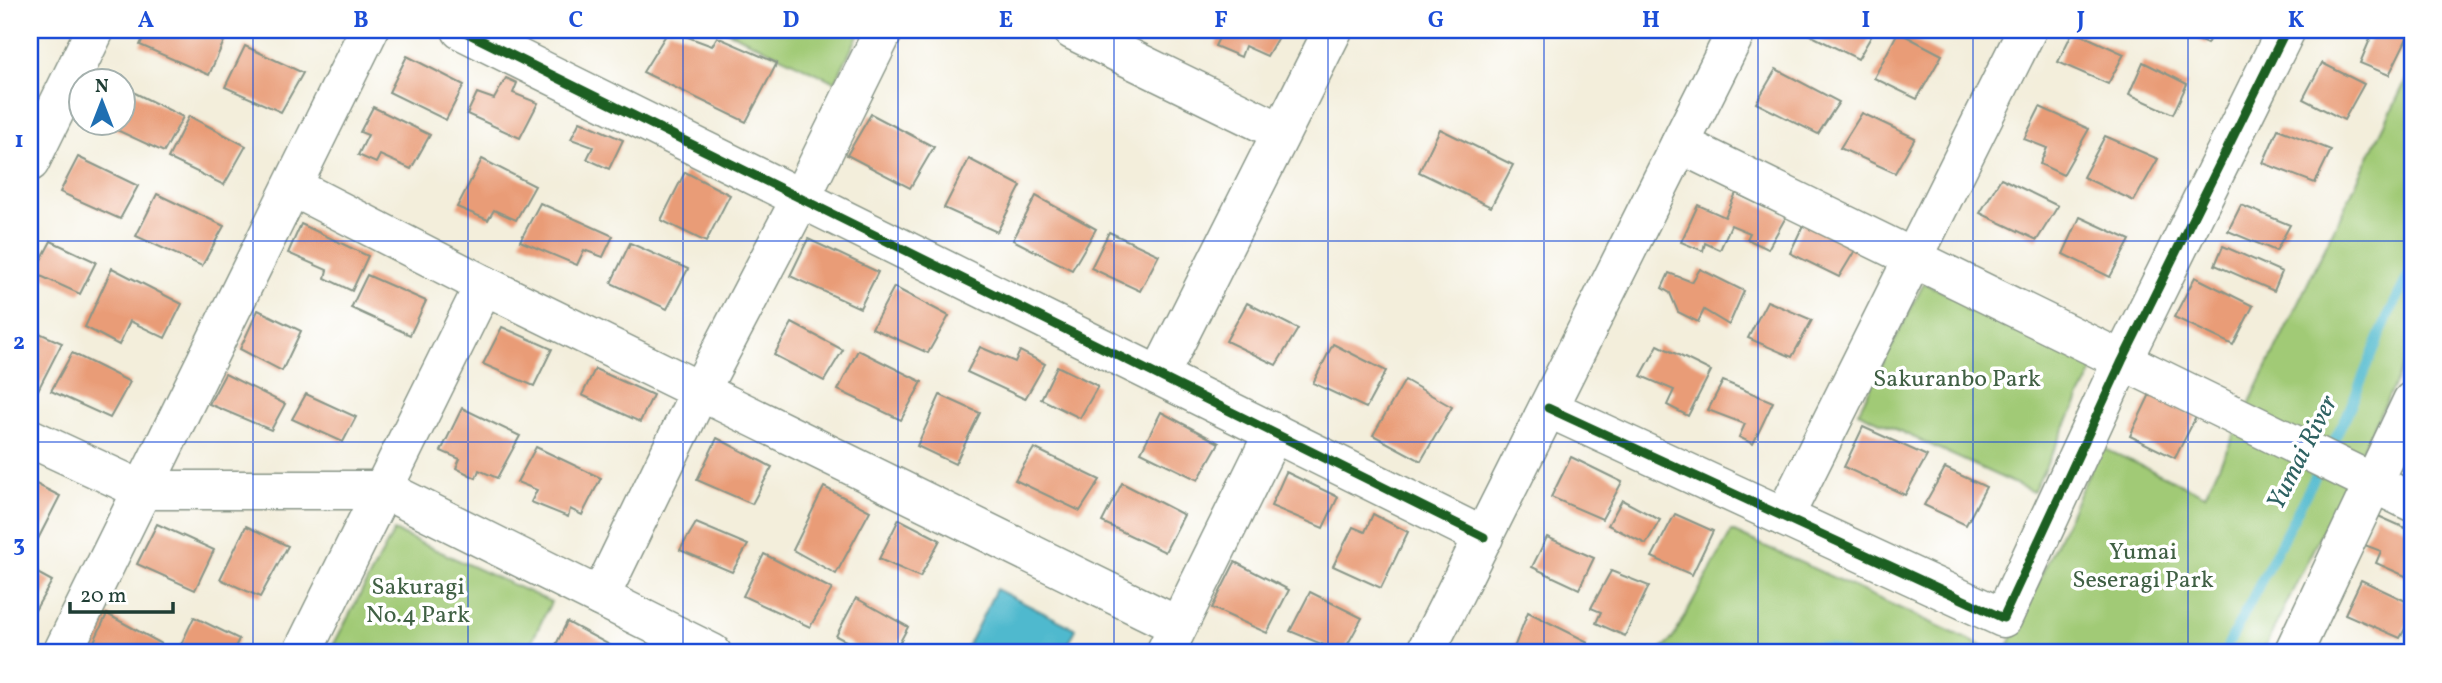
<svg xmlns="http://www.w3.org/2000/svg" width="2442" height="683" font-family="Vollkorn,serif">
  <rect width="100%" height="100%" fill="#fff"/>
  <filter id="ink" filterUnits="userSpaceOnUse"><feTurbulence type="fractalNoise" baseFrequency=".0143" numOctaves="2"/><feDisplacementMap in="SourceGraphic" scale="14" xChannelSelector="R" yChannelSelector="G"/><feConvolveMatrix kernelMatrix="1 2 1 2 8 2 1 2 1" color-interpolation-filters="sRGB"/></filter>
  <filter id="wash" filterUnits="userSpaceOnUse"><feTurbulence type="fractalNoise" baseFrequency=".00686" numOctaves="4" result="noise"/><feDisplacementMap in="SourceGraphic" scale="28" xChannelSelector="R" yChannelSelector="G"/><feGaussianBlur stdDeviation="1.57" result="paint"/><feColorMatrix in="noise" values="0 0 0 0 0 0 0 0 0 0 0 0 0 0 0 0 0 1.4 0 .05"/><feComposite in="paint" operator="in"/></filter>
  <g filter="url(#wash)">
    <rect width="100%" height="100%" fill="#f3eedb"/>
    <g fill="#a1ca76" stroke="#608455" stroke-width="2">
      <polygon points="725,30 861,30 835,82"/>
      <polygon points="2412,68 2412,349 2262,653 2005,653 2101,447 2205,495"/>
      <polygon points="1924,283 2096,365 2033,492 1858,412"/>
      <polygon points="394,531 551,602 526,653 329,653"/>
      <polygon points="1732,531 1997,653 1658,653 1673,638"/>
    </g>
    <polygon fill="#50b9ce" stroke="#387b81" stroke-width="2" points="996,589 1076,629 1064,653 964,653"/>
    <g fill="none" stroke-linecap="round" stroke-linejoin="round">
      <g stroke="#50b9ce" stroke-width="10">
        <path d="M 1763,653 C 1789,645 1818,644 1845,653"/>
        <polyline points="2224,653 2347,415 2388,316 2412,268"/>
      </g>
    </g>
    <g id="blocks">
      <g fill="#e99c77">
        <polygon points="147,30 206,30 225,39 209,75 140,45"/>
        <polygon points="669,30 712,46 717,37 777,63 746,122 643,72"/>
        <polygon points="1212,30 1282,30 1267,56 1245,46 1241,57 1215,46 1221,34"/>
        <polygon points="1800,30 1875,30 1858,59"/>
        <polygon points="2175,30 2214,30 2207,44"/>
        <polygon points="2374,30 2411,30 2389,75 2360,63"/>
        <polygon points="2073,31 2124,54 2108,84 2058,62"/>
        <polygon points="1898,32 1942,55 1917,99 1874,78"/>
        <polygon points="245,46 303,73 281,112 225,87"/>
        <polygon points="407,56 464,85 446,120 389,92"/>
        <polygon points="2143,62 2187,84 2173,114 2129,94"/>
        <polygon points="2322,63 2364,84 2344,120 2303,99"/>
        <polygon points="1776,69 1839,102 1818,134 1756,103"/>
        <polygon points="506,78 517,83 513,93 538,103 520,138 467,114 477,93 494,99"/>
        <polygon points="125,88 183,117 164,152 106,125 107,122 122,122 122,93"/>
        <polygon points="373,107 430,135 411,169 380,155 376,163 358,155 368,135 360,132"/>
        <polygon points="2040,107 2089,129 2063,175 2040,164 2047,148 2024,139"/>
        <polygon points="1862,113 1915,138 1895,173 1840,148"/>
        <polygon points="871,114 934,147 910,188 847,155"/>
        <polygon points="189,116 246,146 224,185 168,158"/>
        <polygon points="580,121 623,140 609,169 587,159 593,147 571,139"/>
        <polygon points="1440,129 1513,165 1491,207 1419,172"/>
        <polygon points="2278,129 2331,150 2315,183 2263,163"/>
        <polygon points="2105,136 2158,159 2134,201 2083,177"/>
        <polygon points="78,157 138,186 120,219 60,192"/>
        <polygon points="482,159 535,186 516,220 494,210 488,220 457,207"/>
        <polygon points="969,159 1021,186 997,232 944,208"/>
        <polygon points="685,172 730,195 706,242 661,220"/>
        <polygon points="2001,178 2058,206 2037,240 1980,213"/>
        <polygon points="1736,193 1786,217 1768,249 1747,239 1750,233 1731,225 1720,250 1705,243 1703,251 1681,242 1698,205 1725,217"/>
        <polygon points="157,194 224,226 202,266 136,236"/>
        <polygon points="1036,196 1096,229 1072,270 1013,240"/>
        <polygon points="540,203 613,236 603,257 584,250 577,265 520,241"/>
        <polygon points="2241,205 2290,225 2276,251 2228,231"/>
        <polygon points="2080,217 2130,240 2110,277 2063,254"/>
        <polygon points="1805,221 1857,247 1839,277 1790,253"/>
        <polygon points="301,224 368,256 352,291 325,278 327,270 288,253"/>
        <polygon points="1109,232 1159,255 1140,291 1091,268"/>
        <polygon points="808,239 878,272 860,308 790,276"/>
        <polygon points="51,241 96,262 80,294 34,273"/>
        <polygon points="630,243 688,269 667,309 611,283"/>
        <polygon points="2223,246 2282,272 2274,291 2215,265"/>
        <polygon points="112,268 182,304 165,338 130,321 119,345 85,327"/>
        <polygon points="1700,269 1744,291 1729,325 1704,310 1698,322 1678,312 1670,293 1662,288 1669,273 1692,282"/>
        <polygon points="367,275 426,301 410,335 351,308"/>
        <polygon points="2195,277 2253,306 2233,345 2174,317"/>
        <polygon points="894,287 949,316 928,353 872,328"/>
        <polygon points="1767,301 1812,320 1792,357 1748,338"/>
        <polygon points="1247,303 1298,329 1276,365 1226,341"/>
        <polygon points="258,310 301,331 282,371 240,349"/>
        <polygon points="792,323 843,350 824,381 774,355"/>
        <polygon points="502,327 552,349 534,386 483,364"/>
        <polygon points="30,329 62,343 38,390 30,386"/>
        <polygon points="1333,344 1386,371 1366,408 1313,383"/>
        <polygon points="1658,345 1711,371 1688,416 1667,405 1674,390 1641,376"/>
        <polygon points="980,347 1015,362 1020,351 1045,364 1025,399 967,372"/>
        <polygon points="858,350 922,382 901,420 838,390"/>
        <polygon points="72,353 130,382 110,418 51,391"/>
        <polygon points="1057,366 1098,386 1080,418 1041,399"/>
        <polygon points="595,369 653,395 640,422 582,395"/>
        <polygon points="225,374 285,404 271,430 209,404"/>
        <polygon points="1405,380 1452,407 1421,461 1373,435"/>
        <polygon points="1723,381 1773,402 1753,444 1739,437 1745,424 1708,410"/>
        <polygon points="306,394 356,417 343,442 292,419"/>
        <polygon points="2150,394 2196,417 2175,458 2130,436"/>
        <polygon points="940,395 980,413 955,464 917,446"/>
        <polygon points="462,408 520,436 497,478 479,470 476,478 456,468 460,459 441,451"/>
        <polygon points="1161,412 1219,443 1198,480 1141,452"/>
        <polygon points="1863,427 1927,456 1905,495 1844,467"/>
        <polygon points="717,438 772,467 752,504 697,480"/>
        <polygon points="536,447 601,478 582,515 570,509 568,517 531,502 537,490 517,482"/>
        <polygon points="1034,448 1100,480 1080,511 1015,480"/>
        <polygon points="1571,457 1622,482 1602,519 1551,497"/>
        <polygon points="1945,468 1986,487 1966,525 1924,505"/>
        <polygon points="1286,472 1338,497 1323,528 1271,506"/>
        <polygon points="30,481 60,496 38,539 30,536"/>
        <polygon points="1122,483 1184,515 1165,552 1102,522"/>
        <polygon points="824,487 870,511 836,574 793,550"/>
        <polygon points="1622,500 1660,520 1646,544 1608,525"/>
        <polygon points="1373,514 1408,532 1381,588 1333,566 1353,527 1365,532"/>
        <polygon points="1675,514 1713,531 1692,575 1652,557"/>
        <polygon points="2376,515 2412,531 2412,579 2376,563 2381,551 2362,544"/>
        <polygon points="899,519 940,540 920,577 879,559"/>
        <polygon points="696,523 748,545 732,572 680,550"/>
        <polygon points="157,524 214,550 195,590 137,564"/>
        <polygon points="246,526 288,546 260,597 220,579"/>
        <polygon points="1547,537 1594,558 1579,589 1532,567"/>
        <polygon points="764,554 832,589 810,627 743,596"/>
        <polygon points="1235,562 1289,590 1267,633 1212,608"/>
        <polygon points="30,569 52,581 30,619"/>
        <polygon points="1611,571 1649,586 1625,636 1596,623 1601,612 1591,608"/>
        <polygon points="2361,580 2412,604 2412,616 2400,638 2345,614"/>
        <polygon points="1310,592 1362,618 1343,653 1290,631"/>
        <polygon points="856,598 908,627 894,653 869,653 836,636"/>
        <polygon points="1528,612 1588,642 1582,653 1512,653"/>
        <polygon points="107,614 162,644 157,653 89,652"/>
        <polygon points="194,617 239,639 232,653 177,653"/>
        <polygon points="567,622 619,650 617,653 552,653"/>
      </g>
    </g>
  </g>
  <g filter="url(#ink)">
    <use href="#blocks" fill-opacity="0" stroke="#899688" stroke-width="2"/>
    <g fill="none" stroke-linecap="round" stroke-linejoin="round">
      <g stroke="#899688" stroke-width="41">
        <g id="minor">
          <polyline points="461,30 1484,537"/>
          <polyline points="1072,30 1281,132"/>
          <polyline points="1680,144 2412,502"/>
          <polyline points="30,162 95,30"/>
          <polyline points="293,187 484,285 1178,626"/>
          <polyline points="1159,376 1333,30"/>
          <polyline points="1548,408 2003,618 2122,361 2286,30"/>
          <polyline points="30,438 142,490 385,490 712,653"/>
          <polyline points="1784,517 2027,30"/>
          <polyline points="600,597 700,391 801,198 884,30"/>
          <polyline points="62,653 369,30"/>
          <polyline points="302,653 484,285"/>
          <polyline points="1165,653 1274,432"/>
          <polyline points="1425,653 1737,30"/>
          <polyline points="2293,653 2412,401"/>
        </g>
      </g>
      <use href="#minor" stroke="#fff" stroke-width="38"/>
      <g stroke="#fff" stroke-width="13">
        <g id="cycleway">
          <polyline points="461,30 1484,537"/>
          <polyline points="1548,408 2003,618 2122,361 2286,30"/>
        </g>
      </g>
      <use href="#cycleway" stroke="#1b5e20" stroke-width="9"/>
    </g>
  </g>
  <path fill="none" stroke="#1d4ed8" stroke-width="2" stroke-opacity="0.55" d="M 253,30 L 253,653M 468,30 L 468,653M 683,30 L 683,653M 898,30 L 898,653M 1114,30 L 1114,653M 1328,30 L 1328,653M 1544,30 L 1544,653M 1758,30 L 1758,653M 1973,30 L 1973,653M 2188,30 L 2188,653M 30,241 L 2412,241M 30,442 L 2412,442"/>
  <g text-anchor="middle" stroke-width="7" stroke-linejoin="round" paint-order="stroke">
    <g font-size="24" fill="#406044" stroke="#fff">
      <text x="1957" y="386">Sakuranbo Park</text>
      <text x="2143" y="559">Yumai<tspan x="2143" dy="28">Seseragi Park</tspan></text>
      <text x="418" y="594">Sakuragi<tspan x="418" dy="28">No.4 Park</tspan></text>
    </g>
    <g font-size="26" font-style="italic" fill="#2e6262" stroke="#fff">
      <text transform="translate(2301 452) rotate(-63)" y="9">Yumai River</text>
    </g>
  </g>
  <rect width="2442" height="683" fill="none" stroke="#fff" stroke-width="77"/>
  <g transform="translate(102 102)"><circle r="33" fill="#ffffff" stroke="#a5b1ae" stroke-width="2"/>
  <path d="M0-5L12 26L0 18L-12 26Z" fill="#1f6fb2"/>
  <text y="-10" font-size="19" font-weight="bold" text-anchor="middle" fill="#1f3d34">N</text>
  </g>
  <path d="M70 602v10h103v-10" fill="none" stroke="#1f3d34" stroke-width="3.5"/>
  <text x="80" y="602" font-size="21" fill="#1f3d34" stroke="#ffffff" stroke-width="5" paint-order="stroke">20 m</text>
  <rect x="38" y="38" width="2366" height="606" fill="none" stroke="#1d4ed8" stroke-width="2.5"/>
  <g font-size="23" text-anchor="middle" font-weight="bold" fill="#1d4ed8">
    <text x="146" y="27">A</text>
    <text x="361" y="27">B</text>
    <text x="576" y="27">C</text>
    <text x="791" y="27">D</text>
    <text x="1006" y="27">E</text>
    <text x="1221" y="27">F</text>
    <text x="1436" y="27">G</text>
    <text x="1651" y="27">H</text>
    <text x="1866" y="27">I</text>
    <text x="2081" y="27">J</text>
    <text x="2296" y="27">K</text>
    <text x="19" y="147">1</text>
    <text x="19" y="349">2</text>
    <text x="19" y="551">3</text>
  </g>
</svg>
